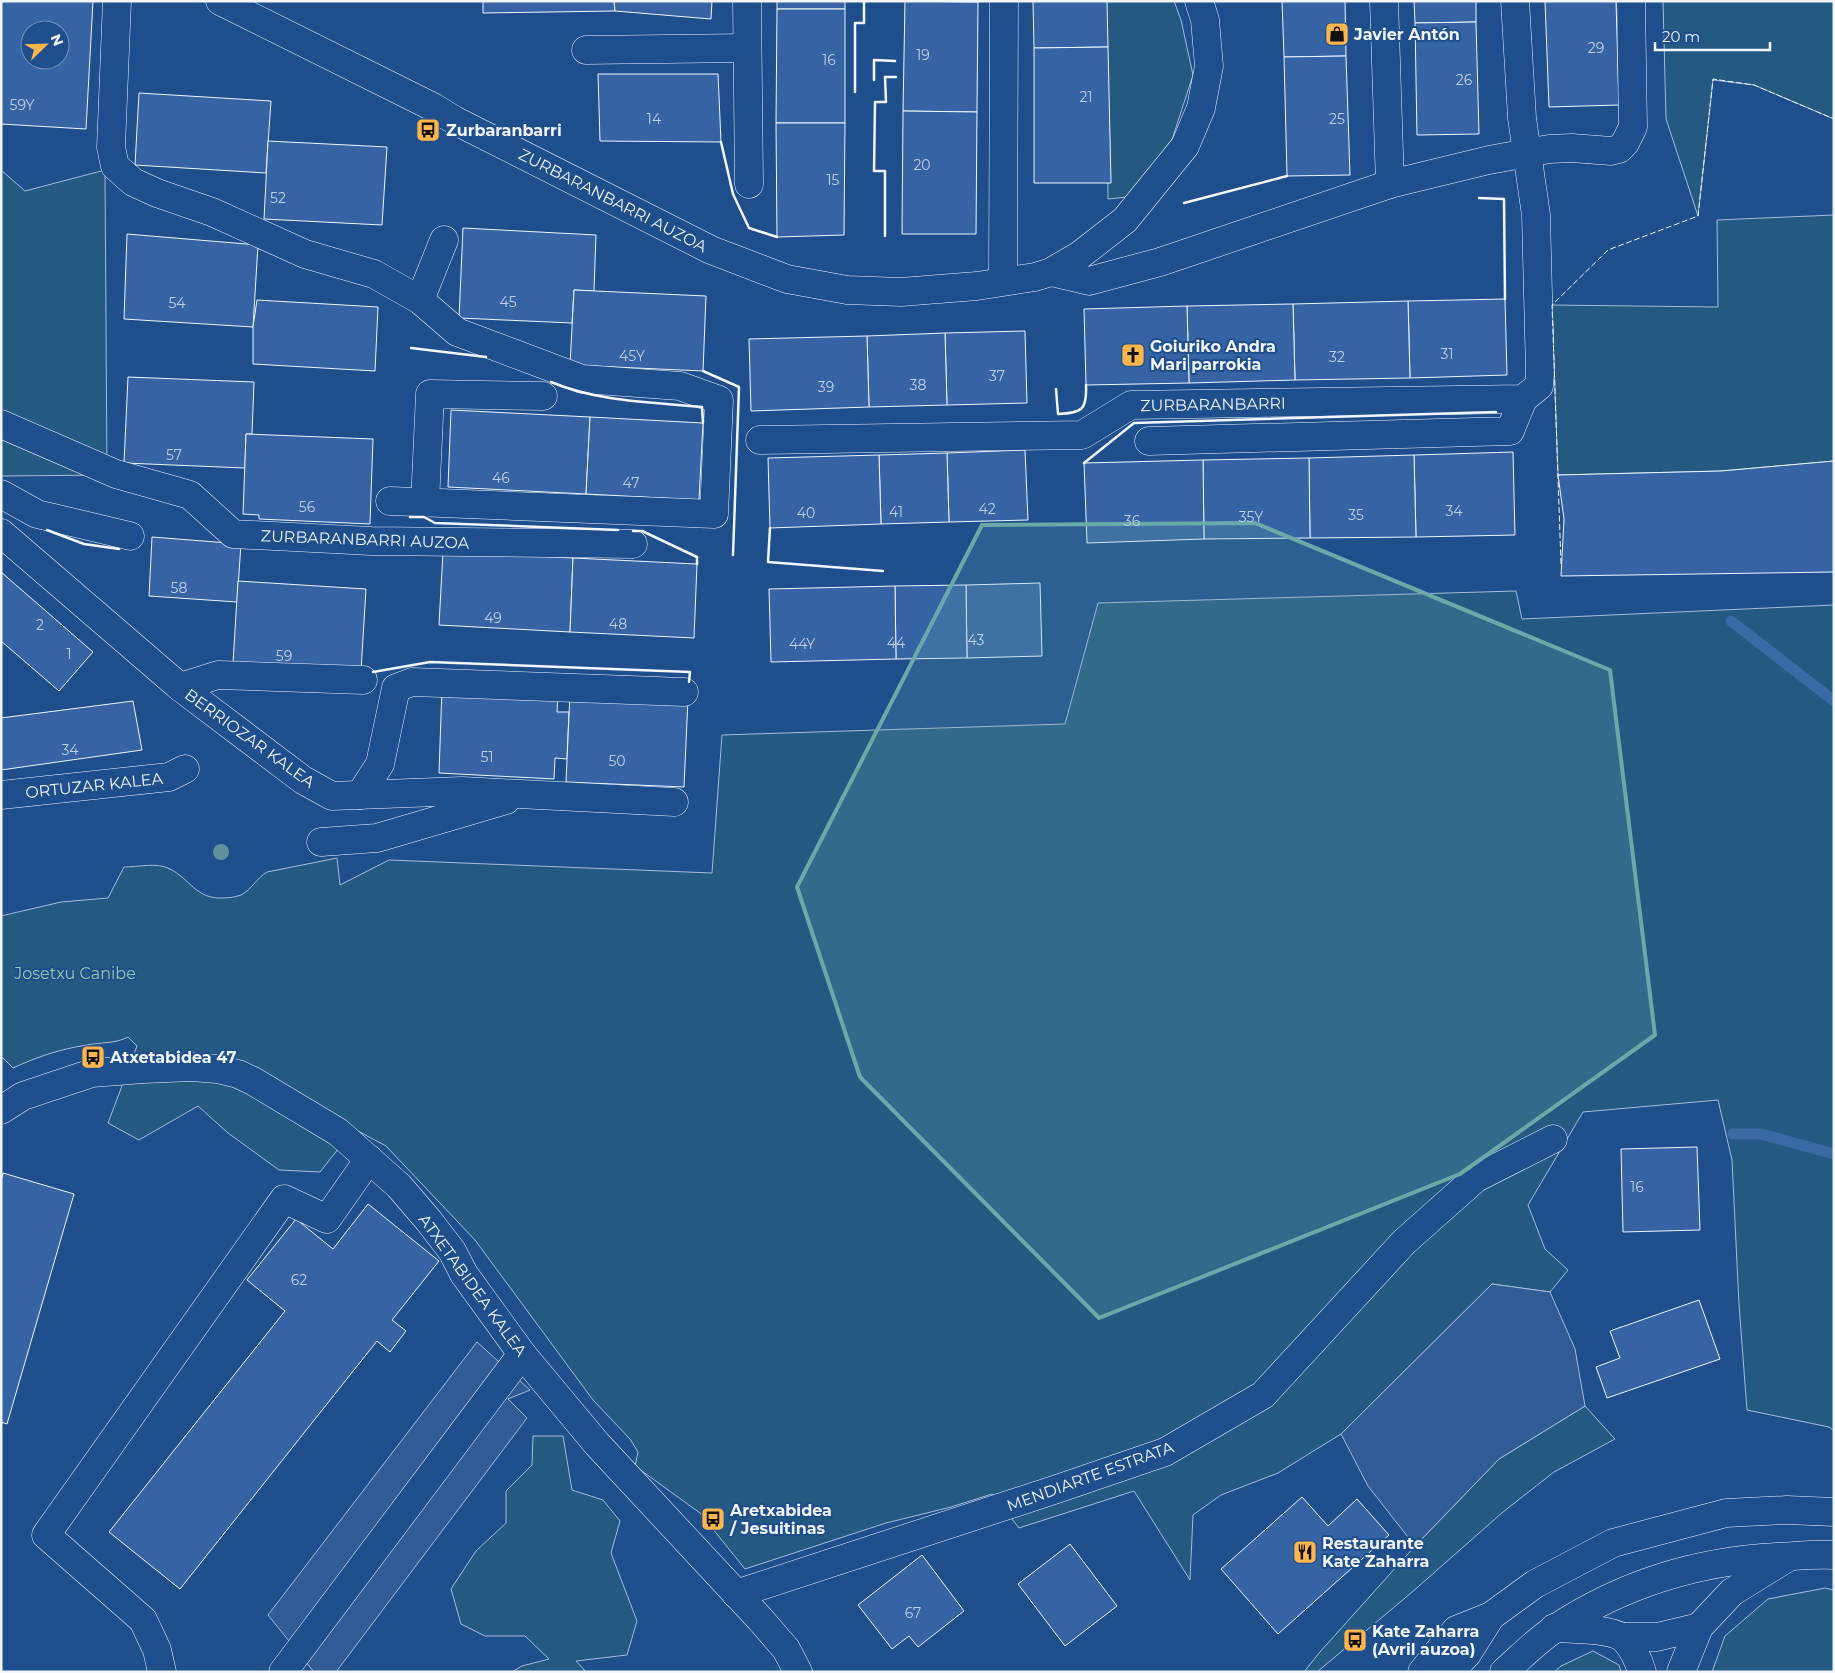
<svg xmlns="http://www.w3.org/2000/svg" width="1835" height="1673" font-family="Montserrat,sans-serif">
  <rect width="100%" height="100%" fill="#1f4e8c"/>
  <g fill="#245a82" stroke="#a8bbd7">
    <polygon points="1106,1 1174,1 1181,20 1193,75 1167,155 1127,197 1108,199"/>
    <polygon points="1663,1 1834,1 1834,119 1754,85 1713,80 1698,216 1666,119"/>
    <polygon points="1,170 25,191 105,170 107,475 1,476"/>
    <polygon points="1834,215 1834,461 1721,471 1558,475 1552,305 1718,307 1717,220"/>
    <path d="M 1516,591 L 1522,619 L 1834,605 L 1834,1431 L 1829,1427 L 1747,1410 L 1739,1305 L 1732,1160 L 1718,1100 L 1583,1112 L 1528,1205 L 1545,1249 L 1568,1270 L 1550,1292 L 1492,1284 L 1341,1434 L 1278,1473 L 1221,1495 L 1193,1515 L 1190,1580 L 1134,1491 L 1019,1528 L 992,1494 L 951,1507 L 886,1523 L 745,1569 L 700,1513 L 635,1466 L 638,1452 L 630,1439 L 593,1400 L 475,1240 L 386,1146 L 354,1129 L 320,1172 L 279,1170 L 228,1133 L 198,1106 L 139,1140 L 108,1123 L 137,1046 L 128,1037 C 115,1044 101,1042 87,1045 C 60,1049 37,1057 13,1068 L 1,1056 L 1,916 L 61,902 L 108,898 L 124,867 C 139,867 157,862 170,869 C 190,879 196,899 222,898 C 228,898 236,897 241,895 C 252,889 257,878 267,872 L 337,858 L 340,885 L 389,860 L 712,873 L 722,735 L 1065,724 L 1098,603 Z"/>
    <polygon points="1585,1406 1615,1439 1554,1472 1503,1512 1411,1593 1317,1672 1304,1672 1319,1653 1415,1546 1499,1459"/>
    <polygon points="533,1436 563,1436 572,1490 603,1500 620,1521 611,1553 637,1621 627,1655 576,1661 586,1672 512,1672 522,1666 549,1659 525,1636 485,1636 461,1624 451,1589 476,1551 506,1523 506,1491 532,1465"/>
    <polygon points="1825,1588 1834,1590 1834,1672 1712,1672 1725,1636 1768,1599"/>
    <polygon points="1593,1651 1619,1665 1621,1672 1554,1672 1561,1666"/>
  </g>
  <g fill="#305b95" stroke="#a8bbd7">
    <polygon points="1492,1284 1550,1292 1575,1349 1585,1406 1499,1459 1415,1546 1368,1486 1341,1434"/>
    <polygon points="477,1342 530,1390 508,1399 527,1418 336,1672 314,1672 268,1615"/>
  </g>
  <g fill="none" stroke-linecap="round" stroke-linejoin="round">
    <g stroke="#3b69a3" stroke-width="11">
      <polyline points="1731,621 1834,701"/>
      <polyline points="1733,1134 1761,1134 1834,1154"/>
    </g>
  </g>
  <g fill="#3563a3" stroke="#f2f6ff" fill-rule="evenodd">
    <path d="M 1,1 L 93,1 L 86,129 L 1,124 ZM 30,30 L 60,30 L 60,60 L 30,60 Z"/>
    <polygon points="483,1 614,1 615,11 483,13"/>
    <polygon points="614,1 712,1 711,19 615,11"/>
    <rect x="777" y="1" width="68" height="8"/>
    <polygon points="905,1 978,1 978,2"/>
    <polygon points="905,1 978,2 977,112 903,111"/>
    <polygon points="1033,1 1107,1 1108,47 1034,48"/>
    <polygon points="1282,1 1345,1 1346,56 1284,57"/>
    <polygon points="1414,1 1476,1 1476,22 1415,23"/>
    <polygon points="1545,1 1616,1 1619,105 1549,107"/>
    <polygon points="777,9 845,9 845,123 776,123"/>
    <polygon points="1476,22 1479,134 1417,135 1415,23"/>
    <polygon points="1108,47 1111,183 1034,183 1034,48"/>
    <polygon points="1346,56 1350,175 1287,176 1284,57"/>
    <polygon points="598,74 718,74 721,142 600,141"/>
    <polygon points="139,93 271,101 266,173 135,165"/>
    <polygon points="903,111 977,112 976,234 902,234"/>
    <polygon points="776,123 845,123 844,235 777,237"/>
    <polygon points="268,141 387,147 382,225 264,219"/>
    <polygon points="463,228 596,235 594,291 574,290 572,323 459,318"/>
    <polygon points="127,234 258,245 253,327 124,319"/>
    <polygon points="574,290 706,296 703,371 570,365"/>
    <polygon points="1505,299 1507,375 1410,378 1408,301"/>
    <polygon points="257,300 378,307 375,371 253,364 253,327"/>
    <polygon points="1408,301 1410,378 1295,380 1293,304"/>
    <polygon points="1293,304 1295,380 1189,383 1187,306"/>
    <polygon points="1187,306 1189,383 1086,385 1084,309"/>
    <polygon points="1025,331 1027,403 947,405 945,333"/>
    <polygon points="945,333 947,405 869,407 867,336"/>
    <polygon points="867,336 869,407 751,411 749,339"/>
    <polygon points="128,377 254,382 252,434 246,434 245,468 124,463"/>
    <polygon points="451,410 590,417 586,494 448,487"/>
    <polygon points="590,417 703,423 699,500 586,494"/>
    <polygon points="246,434 373,439 370,524 259,519 259,515 243,514"/>
    <polygon points="1025,450 1028,520 949,522 947,453"/>
    <polygon points="1513,452 1515,535 1416,537 1414,455"/>
    <polygon points="947,453 949,522 881,524 879,455"/>
    <polygon points="879,455 881,524 770,528 768,458"/>
    <polygon points="1414,455 1416,537 1310,538 1309,458"/>
    <polygon points="1309,458 1310,538 1204,539 1203,460"/>
    <polygon points="1203,460 1204,539 1087,543 1084,463"/>
    <polygon points="1834,461 1834,572 1561,576 1564,519 1558,475 1721,471"/>
    <polygon points="152,537 241,544 237,602 149,596"/>
    <polygon points="443,551 573,558 570,632 439,625"/>
    <polygon points="573,558 697,564 694,638 570,632"/>
    <polygon points="1,572 93,652 59,691 1,641"/>
    <polygon points="238,581 366,589 361,671 233,663"/>
    <polygon points="1040,583 1042,656 967,658 966,585"/>
    <polygon points="966,585 967,658 896,659 895,586"/>
    <polygon points="895,586 896,659 771,662 769,589"/>
    <polygon points="442,688 558,694 557,712 569,712 567,759 555,758 554,779 439,773"/>
    <polygon points="570,694 688,699 684,787 566,782"/>
    <polygon points="133,701 142,750 1,770 1,718"/>
    <polygon points="1697,1147 1700,1230 1623,1232 1621,1149"/>
    <polygon points="3,1173 74,1194 7,1424 1,1422 1,1181"/>
    <polygon points="368,1204 439,1261 392,1320 406,1331 390,1352 377,1341 180,1589 109,1532 285,1311 247,1280 296,1219 333,1249"/>
    <polygon points="1699,1300 1720,1359 1607,1398 1596,1367 1620,1358 1610,1331"/>
    <polygon points="1302,1497 1328,1526 1357,1499 1389,1535 1278,1634 1221,1569"/>
    <polygon points="1070,1544 1117,1606 1065,1646 1018,1584"/>
    <polygon points="922,1555 964,1611 918,1647 909,1636 892,1649 858,1605"/>
  </g>
  <g fill="none" stroke-linecap="round" stroke-linejoin="round">
    <g stroke="#f2f6ff" stroke-width="29">
      <g id="minor">
        <polyline points="117,1 111,147 115,166 133,182 157,193 212,212 305,254 374,274 420,300 457,332 582,379 680,386 719,400 714,514 390,501"/>
        <polyline points="220,1 433,107 454,120 711,250 787,279 847,290 901,292 977,286 1035,277 1051,272 1080,255 1125,220 1185,146 1201,108 1209,66 1205,20 1199,1"/>
        <polyline points="747,1 749,184"/>
        <polyline points="1384,1 1390,184"/>
        <polyline points="586,50 746,48"/>
        <polyline points="1051,272 1089,281 1160,262 1390,184 1489,160 1549,149 1572,148 1611,151 1619,149 1625,143 1633,127 1631,1"/>
        <polyline points="1003,281 1004,1"/>
        <polyline points="420,300 444,240"/>
        <polyline points="1,424 116,474 190,495 233,534 371,541 633,544"/>
        <polyline points="760,440 1082,435 1131,405 1523,399 1539,386 1540,373 1536,215 1522,118 1515,1"/>
        <polyline points="1149,441 1510,431 1523,399"/>
        <polyline points="1,494 37,514 130,536"/>
        <polyline points="425,503 430,394 543,396"/>
        <polyline points="1,533 180,687 303,780 332,796 462,791 674,802"/>
        <polyline points="180,687 218,675 363,680"/>
        <polyline points="1,795 169,777 185,769"/>
        <polyline points="360,795 380,764 396,688 412,682 684,692"/>
        <polyline points="321,842 377,838 506,800"/>
        <polyline points="1,1110 23,1096 92,1073 143,1069 192,1067 217,1069 238,1074 253,1081 338,1132 399,1186 429,1221 452,1251 464,1274 522,1354 597,1444 760,1619 786,1649 798,1672"/>
        <polyline points="736,1594 1057,1489 1165,1452 1263,1395 1404,1242 1476,1178 1553,1139"/>
        <polyline points="162,1672 157,1650 143,1620 46,1535 284,1199 327,1219 369,1159"/>
        <polyline points="283,1672 522,1354"/>
      </g>
    </g>
    <g stroke="#f2f6ff" stroke-width="29">
      <g id="major">
        <path d="M 1554,1628 C 1571,1629 1610,1628 1623,1638 C 1632,1646 1639,1661 1642,1672"/>
        <polyline points="1623,1637 1657,1637 1699,1627"/>
        <polyline points="1422,1672 1456,1630 1491,1616"/>
        <polyline points="1450,1672 1467,1654 1491,1616 1535,1584 1613,1543 1726,1513 1787,1510 1834,1512"/>
        <path d="M 1504,1672 C 1521,1657 1537,1640 1556,1628 C 1623,1584 1698,1561 1777,1557 C 1796,1556 1815,1554 1834,1555"/>
        <polyline points="1681,1672 1699,1627 1732,1592 1787,1558"/>
      </g>
    </g>
    <use href="#minor" stroke="#1f4e8c" stroke-width="28"/>
    <use href="#major" stroke="#1f4e8c" stroke-width="28"/>
    <polyline stroke="#f2f6ff" stroke-width="1" stroke-dasharray="6 2.5" stroke-linecap="butt" points="1561,564 1552,305 1608,250 1698,216 1713,79 1754,85 1834,119"/>
    <g stroke="#f2f6ff" stroke-width="2.5">
      <polyline points="874,80 874,60 895,61"/>
      <polyline points="855,92 855,23 864,23 864,1"/>
      <polyline points="721,142 733,194 749,228 777,237"/>
      <polyline points="1479,198 1504,199 1505,299"/>
      <polyline points="1184,203 1287,176"/>
      <polyline points="885,236 885,171 874,171 875,102 886,102 885,77 896,77"/>
      <polyline points="411,348 486,357"/>
      <polyline points="703,371 739,387 733,555"/>
      <path d="M 551,382 C 599,402 651,402 702,407 L 703,423"/>
      <path d="M 1056,389 L 1058,414 C 1082,413 1087,410 1086,385"/>
      <polyline points="1084,463 1134,423 1496,412"/>
      <polyline points="410,517 424,517 435,523 618,530"/>
      <polyline points="770,528 768,562 883,571"/>
      <polyline points="47,530 84,544 119,549"/>
      <polyline points="633,531 642,531 697,557 697,564"/>
      <polyline points="373,672 430,662 690,672 689,682"/>
    </g>
  </g>
  <circle fill="#61919a" cx="221" cy="852" r="8"/>
  <path fill="#6aa9a8" fill-opacity="0.2" stroke="#6aa9a8" stroke-width="4" stroke-linejoin="round" d="M 1255,523 L 1610,670 L 1655,1035 L 1460,1174 L 1099,1318 L 860,1077 L 797,887 L 982,525 Z"/>
  <defs>
    <g id="shop-square" transform="scale(1.25)"><rect x="-9" y="-9" width="18" height="18" rx="4" fill="#ffb74d" stroke="#1f4e8c"/><path d="M-5-2.5h2.3a2.7 3.5 0 0 1 5.4 0H5L5.5 6h-11ZM-1.5-2.5h3a1.5 2.3 0 0 0-3 0Z" fill="#111"/></g>
    <g id="bus-square" transform="scale(1.25)"><rect x="-9" y="-9" width="18" height="18" rx="4" fill="#ffb74d" stroke="#1f4e8c"/><path d="M-5-6H5V4H4V6H2V4H-2V6H-4V4H-5ZM-3.5-4V0h7V-4ZM-3.5 1.2v1.5H-2V1.2ZM2 1.2v1.5H3.5V1.2Z" fill="#111"/></g>
    <g id="church-square" transform="scale(1.25)"><rect x="-9" y="-9" width="18" height="18" rx="4" fill="#ffb74d" stroke="#1f4e8c"/><path d="M-1.2-6h2.4v3.5h3.3v2.4h-3.3V6h-2.4V-.1h-3.3v-2.4h3.3Z" fill="#111"/></g>
    <g id="restaurant-square" transform="scale(1.25)"><rect x="-9" y="-9" width="18" height="18" rx="4" fill="#ffb74d" stroke="#1f4e8c"/><path d="M-5-6h1v4h1v-4h1v4h1v-4h1v5L-1.5 .5V6h-2V.5L-5-1ZM5-6V6H3V1.5H1.5Q1.5-4 5-6Z" fill="#111"/></g>
  </defs>
  <g fill-rule="evenodd">
    <use href="#shop-square" x="1337" y="34"/>
    <use href="#bus-square" x="428" y="130"/>
    <use href="#church-square" x="1133" y="355"/>
    <use href="#bus-square" x="93" y="1057"/>
    <use href="#bus-square" x="713" y="1519"/>
    <use href="#restaurant-square" x="1305" y="1552"/>
    <use href="#bus-square" x="1355" y="1640"/>
  </g>
  <g text-anchor="middle" stroke-width="4" stroke-linejoin="round" paint-order="stroke">
    <g font-size="14" fill="#c3d1e8">
      <text x="1596" y="53">29</text>
      <text x="923" y="60">19</text>
      <text x="829" y="65">16</text>
      <text x="1464" y="85">26</text>
      <text x="1086" y="102">21</text>
      <text x="22" y="110">59Y</text>
      <text x="654" y="124">14</text>
      <text x="1337" y="124">25</text>
      <text x="922" y="170">20</text>
      <text x="833" y="185">15</text>
      <text x="278" y="203">52</text>
      <text x="508" y="307">45</text>
      <text x="177" y="308">54</text>
      <text x="1447" y="359">31</text>
      <text x="632" y="361">45Y</text>
      <text x="1337" y="362">32</text>
      <text x="997" y="381">37</text>
      <text x="918" y="390">38</text>
      <text x="826" y="392">39</text>
      <text x="174" y="460">57</text>
      <text x="501" y="483">46</text>
      <text x="631" y="488">47</text>
      <text x="307" y="512">56</text>
      <text x="987" y="514">42</text>
      <text x="1454" y="516">34</text>
      <text x="896" y="517">41</text>
      <text x="806" y="518">40</text>
      <text x="1356" y="520">35</text>
      <text x="1251" y="522">35Y</text>
      <text x="1132" y="526">36</text>
      <text x="179" y="593">58</text>
      <text x="493" y="623">49</text>
      <text x="618" y="629">48</text>
      <text x="40" y="630">2</text>
      <text x="976" y="645">43</text>
      <text x="896" y="648">44</text>
      <text x="802" y="649">44Y</text>
      <text x="69" y="659">1</text>
      <text x="284" y="661">59</text>
      <text x="70" y="755">34</text>
      <text x="487" y="762">51</text>
      <text x="617" y="766">50</text>
      <text x="1637" y="1192">16</text>
      <text x="299" y="1285">62</text>
      <text x="913" y="1618">67</text>
    </g>
    <g font-size="16" font-weight="bold" fill="#f2f6ff" stroke="#1f4e8c" text-anchor="start">
      <text x="1354" y="40">Javier Antón</text>
      <text x="446" y="136">Zurbaranbarri</text>
      <text x="1150" y="352">Goiuriko Andra<tspan x="1150" dy="18">Mari parrokia</tspan></text>
      <text x="110" y="1063">Atxetabidea 47</text>
      <text x="730" y="1516">Aretxabidea<tspan x="730" dy="18">/ Jesuitinas</tspan></text>
      <text x="1322" y="1549">Restaurante<tspan x="1322" dy="18">Kate Zaharra</tspan></text>
      <text x="1372" y="1637">Kate Zaharra<tspan x="1372" dy="18">(Avril auzoa)</tspan></text>
    </g>
    <g font-size="16" fill="#f2f6ff" stroke="#1f4e8c">
      <text transform="translate(613 200) rotate(27)" y="6">ZURBARANBARRI AUZOA</text>
      <text transform="translate(1213 404) rotate(-1)" y="6">ZURBARANBARRI</text>
      <text transform="translate(365 539) rotate(2)" y="6">ZURBARANBARRI AUZOA</text>
      <text transform="translate(250 738) rotate(36)" y="6">BERRIOZAR KALEA</text>
      <text transform="translate(94 785) rotate(-6)" y="6">ORTUZAR KALEA</text>
      <text transform="translate(473 1285) rotate(54)" y="6">ATXETABIDEA KALEA</text>
      <text transform="translate(1090 1476) rotate(-20)" y="6">MENDIARTE ESTRATA</text>
    </g>
    <g font-size="16" fill="#97c8a6" stroke="#1f4e8c">
      <text x="75" y="979">Josetxu Canibe</text>
    </g>
  </g>
  <rect width="1835" height="1673" fill="none" stroke="#f2f6ff" stroke-width="5"/>
  <g transform="translate(45 45) rotate(67)"><circle r="24" fill="#1f4e8c" stroke="#7391ba"/>
  <path d="M0-4L9 19L0 12L-9 19Z" fill="#ffb74d"/>
  <text y="-8" font-size="14" font-weight="bold" text-anchor="middle" fill="#f2f6ff">N</text>
  </g>
  <path d="M1655 42v8h115v-8" fill="none" stroke="#f2f6ff" stroke-width="2.5"/>
  <text x="1662" y="42" font-size="15" fill="#f2f6ff" stroke="#1f4e8c" stroke-width="4" paint-order="stroke">20 m</text>
</svg>
